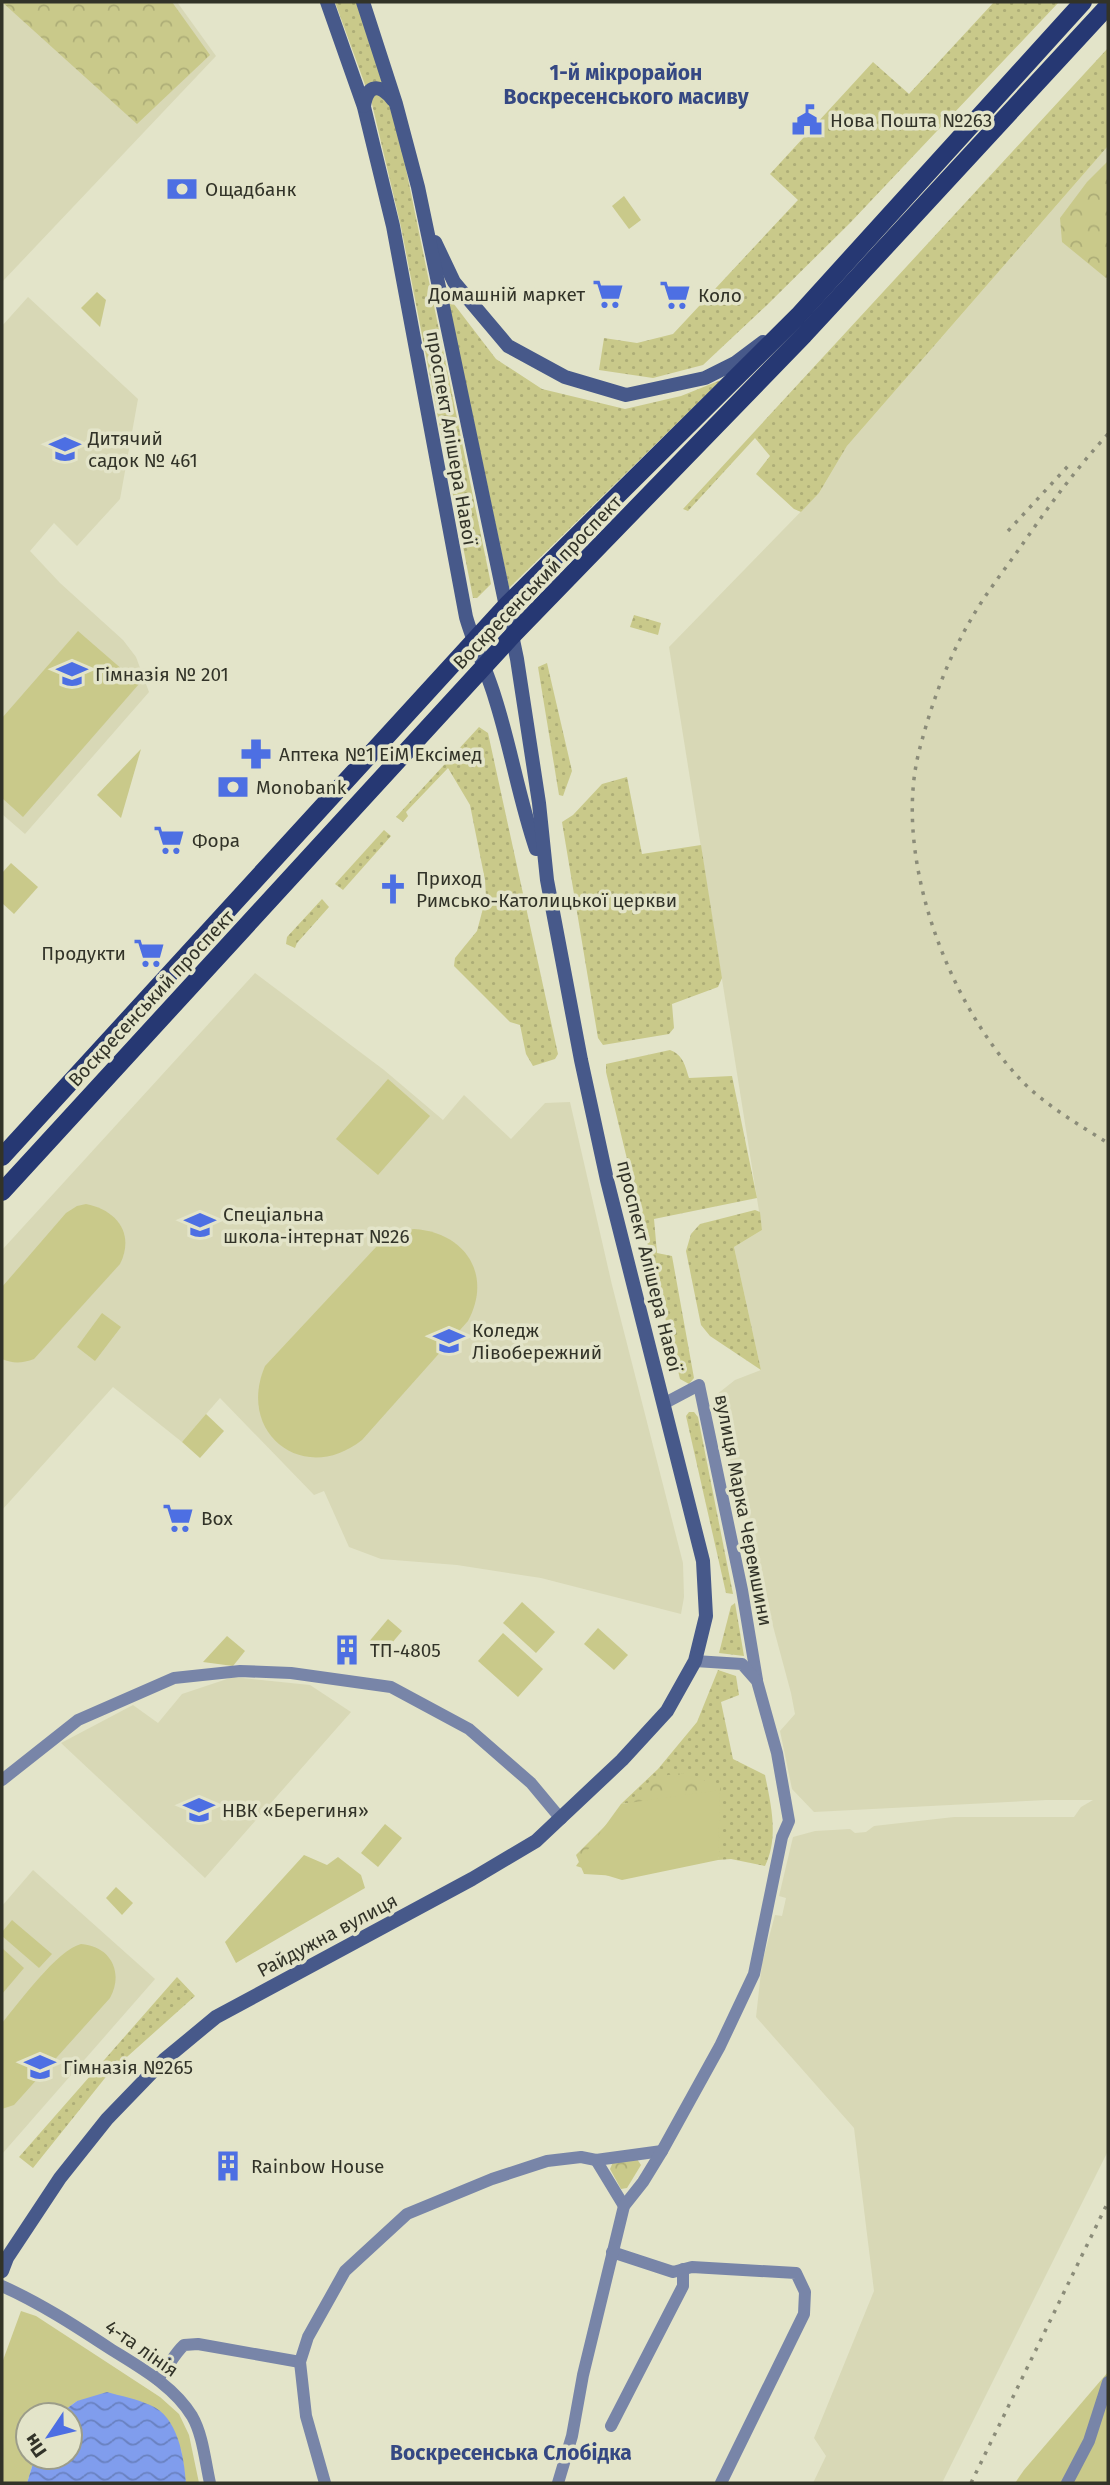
<svg xmlns="http://www.w3.org/2000/svg" width="1110" height="2485" font-family="'Fira Sans',sans-serif">
  <defs>
    <pattern id="grass-dots" width="8" height="8" patternUnits="userSpaceOnUse" patternTransform="scale(1.75)"><rect width="8" height="8" fill="#c9c98a"/><path d="M2 2h.1M6 6h.1" fill="none" stroke="#adad77" stroke-width="1.8" stroke-linecap="round"/></pattern>
    <pattern id="forest-crowns" width="20" height="18" patternUnits="userSpaceOnUse" patternTransform="scale(1.75)"><rect width="20" height="18" fill="#c9c98a"/><path d="M2 6a3 3 0 1 1 6 0M12 15a3 3 0 1 1 6 0" fill="none" stroke="#adad77"/></pattern>
    <pattern id="water-waves" width="16" height="10" patternUnits="userSpaceOnUse" patternTransform="scale(1.75)"><rect width="16" height="10" fill="#809ded"/><path d="M0 5q4-4 8 0t8 0" fill="none" stroke="#6981c0"/></pattern>
  </defs>
  <rect width="100%" height="100%" fill="#e3e4c9"/>
  <g fill="#d8d8b6">
    <polygon points="2,2 177,2 216,56 2,282"/>
    <polygon points="1108,146 1108,2151 942,2483 813,2483 826,2456 814,2438 874,2291 854,2128 756,2017 762,1963 775,1915 782,1916 786,1898 779,1896 793,1837 815,1831 850,1829 855,1833 866,1832 874,1826 954,1817 1074,1817 1081,1807 1093,1800 1046,1800 814,1812 792,1789 780,1731 795,1714 791,1693 738,1496 716,1395 735,1380 761,1370 734,1247 762,1230 669,647 819,493 847,446"/>
    <polygon points="28,297 138,399 120,499 77,546 54,523 30,551 60,583 123,640 136,657 149,692 25,834 2,814 2,326"/>
    <polygon points="255,973 384,1070 443,1120 464,1095 511,1139 545,1103 570,1102 612,1285 683,1563 684,1597 681,1614 541,1578 457,1565 381,1559 349,1547 324,1491 314,1495 220,1398 182,1442 113,1387 2,1510 2,1250"/>
    <polygon points="233,1677 310,1685 351,1712 205,1878 61,1743 133,1705 158,1723 182,1694"/>
    <polygon points="33,1870 155,1979 2,2154 2,1906"/>
  </g>
  <g fill="url(#grass-dots)">
    <polygon points="335,2 357,2 396,120 491,584 477,598 473,598 401,227 372,104"/>
    <polygon points="994,2 1059,2 850,223 767,305 703,365 653,378 599,370 604,338 637,343 673,334 798,200 770,174 873,62 909,94"/>
    <polygon points="1108,48 1108,146 847,446 819,493 801,512 794,509 756,474 770,456 755,438 688,511 683,509"/>
    <polygon points="447,295 496,359 542,389 625,409 681,396 721,380 509,588"/>
    <polygon points="634,615 661,623 658,635 630,627"/>
    <polygon points="547,663 572,771 563,796 559,795 538,667"/>
    <polygon points="479,727 488,733 558,1054 555,1059 533,1066 526,1054 520,1025 510,1022 454,966 455,958 477,931 486,897 485,880 470,805 448,768 406,812 408,816 403,822 396,817"/>
    <polygon points="627,777 642,854 701,845 722,978 718,987 672,1004 674,1028 669,1034 603,1045 598,1038 562,822 573,815 602,784"/>
    <polygon points="384,830 391,836 343,890 335,884"/>
    <polygon points="322,899 329,907 297,943 295,948 286,944 287,937"/>
    <path d="M 670,1050 C 683,1055 685,1065 689,1078 L 732,1076 L 757,1198 L 654,1219 L 657,1253 L 672,1256 L 694,1378 L 689,1384 L 680,1379 L 606,1072 L 606,1064 Z"/>
    <polygon points="755,1210 760,1212 762,1230 734,1247 761,1370 710,1336 701,1325 686,1251 691,1234 700,1224"/>
    <polygon points="689,1412 694,1412 698,1417 733,1594 726,1593 686,1416"/>
    <polygon points="735,1603 744,1656 719,1653 731,1606"/>
    <path d="M 718,1670 L 736,1676 L 739,1695 L 721,1702 L 733,1759 L 765,1775 C 771,1805 779,1837 765,1866 L 731,1859 L 718,1860 L 720,1790 L 621,1804 L 658,1769 L 697,1722 Z"/>
    <polygon points="177,1977 195,1996 109,2073 33,2168 19,2157"/>
  </g>
  <g fill="url(#forest-crowns)">
    <polygon points="2,2 172,2 210,55 137,124"/>
    <polygon points="1108,161 1108,277 1106,278 1062,242 1060,218 1087,182"/>
    <polygon points="683,1773 721,1786 719,1857 618,1876 584,1874 576,1855 654,1777"/>
    <polygon points="637,2159 641,2165 627,2188 621,2189 610,2169 613,2162"/>
  </g>
  <g fill="#c9c98a">
    <polygon points="624,196 641,220 629,229 612,206"/>
    <polygon points="97,292 106,300 100,327 81,308"/>
    <polygon points="78,631 139,684 23,817 2,798 2,718"/>
    <polygon points="141,749 121,818 97,795"/>
    <polygon points="11,863 38,887 14,914 2,903 2,873"/>
    <polygon points="388,1079 430,1116 378,1175 336,1139"/>
    <path d="M 86,1204 C 117,1210 135,1234 120,1264 L 34,1359 C 23,1363 13,1364 2,1359 L 2,1287 L 66,1213 L 77,1206 Z"/>
    <path d="M 414,1229 C 465,1232 493,1275 468,1321 L 362,1440 C 304,1486 236,1434 265,1366 L 377,1246 L 400,1231 Z"/>
    <polygon points="102,1313 121,1327 95,1361 77,1347"/>
    <polygon points="206,1414 224,1431 200,1458 182,1442"/>
    <polygon points="522,1602 555,1632 536,1653 503,1623"/>
    <polygon points="388,1619 402,1631 381,1656 367,1644"/>
    <polygon points="598,1628 628,1655 614,1670 584,1644"/>
    <polygon points="503,1633 543,1669 518,1697 478,1661"/>
    <polygon points="227,1636 245,1651 233,1666 203,1662"/>
    <polygon points="720,1790 718,1860 622,1880 576,1866 621,1804"/>
    <polygon points="385,1824 402,1838 378,1867 361,1853"/>
    <polygon points="304,1855 327,1865 338,1857 361,1875 365,1888 236,1963 225,1942"/>
    <polygon points="116,1887 133,1903 122,1915 106,1898"/>
    <polygon points="12,1920 52,1954 39,1968 2,1936 2,1932"/>
    <path d="M 81,1944 C 111,1946 124,1973 110,1998 L 14,2105 L 2,2109 L 2,2023 C 19,2003 57,1950 81,1944 Z"/>
    <polygon points="2,1948 24,1968 2,1994"/>
    <polygon points="21,2311 36,2316 160,2397 179,2414 189,2435 199,2483 186,2483 181,2449 77,2401 58,2415 28,2415 28,2457 35,2457 27,2483 2,2483 2,2363"/>
    <polygon points="1108,2372 1108,2483 1015,2483 1024,2470"/>
  </g>
  <path fill="url(#water-waves)" d="M 107,2392 C 121,2396 137,2399 150,2405 C 178,2416 184,2457 186,2483 L 27,2483 L 35,2457 L 70,2457 L 70,2415 L 58,2415 L 77,2401 Z"/>
  <g fill="none" stroke-linecap="round" stroke-linejoin="round">
    <g stroke="#7885a8" stroke-width="12">
      <polyline points="665,1403 699,1385 742,1590 757,1680"/>
      <polyline points="2,1780 78,1720 174,1678 240,1671 291,1673 391,1687 469,1729 531,1783 561,1819"/>
      <polyline points="596,2160 624,2206"/>
      <polyline points="612,2252 673,2272 692,2267 796,2273 805,2292 804,2314 721,2483"/>
      <path d="M 2,2286 C 40,2303 74,2325 109,2348 C 139,2367 173,2385 192,2416 C 203,2435 205,2461 210,2483"/>
      <path d="M 157,2379 C 168,2369 173,2355 184,2345 L 198,2344 L 300,2362"/>
      <polyline points="611,2426 683,2286 683,2269"/>
      <polyline points="325,2483 306,2416 300,2362 308,2337 345,2271 407,2214 492,2179 547,2161 581,2157 596,2160 662,2151"/>
      <polyline points="558,2483 572,2436 583,2375 624,2206 643,2182 662,2151 720,2046 754,1974 782,1837 789,1821 777,1753 757,1681 742,1664 695,1661"/>
      <polyline points="1067,2483 1089,2441 1108,2382"/>
    </g>
    <g stroke="#47598a" stroke-width="14">
      <path d="M 327,2 L 364,107 L 393,226 L 466,617 C 474,645 487,671 495,698 C 511,748 519,799 536,849"/>
      <path d="M 364,106 C 367,84 380,83 393,100"/>
      <polyline points="435,242 454,282 508,346 565,377 626,395 705,378 735,363 763,342"/>
      <polyline points="2,2271 7,2258 60,2178 107,2119 164,2060 216,2017 472,1879 536,1841 622,1760 667,1711 695,1661 706,1616 703,1561 607,1180 581,1060 547,880 539,803 517,659 418,187 396,104 363,2"/>
    </g>
    <g stroke="#263873" stroke-width="18">
      <polyline points="2,1157 505,607 798,316 1083,2"/>
      <polyline points="2,1192 512,636 804,335 1108,6"/>
    </g>
    <g stroke="#8b8c79" stroke-width="3.5" stroke-dasharray="3.5 7" stroke-linecap="butt">
      <path d="M 1108,434 C 1076,469 1051,503 1024,542 C 1006,568 985,594 970,621 C 948,659 932,702 921,744 C 890,850 946,999 1019,1078 C 1042,1103 1079,1125 1108,1143"/>
      <polyline points="1008,531 1068,466"/>
      <polyline points="971,2483 1108,2202"/>
    </g>
  </g>
  <defs>
    <g id="civic-bare" transform="scale(2.415)"><path d="M-.6-6.5H3V-4.5H.6V-3L4-1V1h2V6H-6V1h2V-1L-.6-3ZM-1.2 2.5V6h2.4V2.5Z" fill="#4d6fe3" stroke="#e3e4c9" stroke-width="2.5" paint-order="stroke"/></g>
    <g id="bank-bare" transform="scale(2.415)"><path d="M-6-4H6V4H-6ZM0-2.3a2.3 2.3 0 1 0 0 4.6a2.3 2.3 0 1 0 0-4.6Z" fill="#4d6fe3" stroke="#e3e4c9" stroke-width="2.5" paint-order="stroke"/></g>
    <g id="supermarket-bare" transform="scale(2.415)"><path d="M-6-5.5h2.5l.6 2H6L4.5 2H-2.5L-4.4-4H-6ZM-1.5 3.2a1.3 1.3 0 1 0 .1 0ZM3 3.2a1.3 1.3 0 1 0 .1 0Z" fill="#4d6fe3" stroke="#e3e4c9" stroke-width="2.5" paint-order="stroke"/></g>
    <g id="school-bare" transform="scale(2.415)"><path d="M0-5L7-2L0 1L-7-2ZM-4 1L0 2.5L4 1V4Q0 6-4 4Z" fill="#4d6fe3" stroke="#e3e4c9" stroke-width="2.5" paint-order="stroke"/></g>
    <g id="pharmacy-bare" transform="scale(2.415)"><path d="M-2-6h4v4h4v4h-4v4h-4v-4h-4v-4h4Z" fill="#4d6fe3" stroke="#e3e4c9" stroke-width="2.5" paint-order="stroke"/></g>
    <g id="church-bare" transform="scale(2.415)"><path d="M-1.2-6h2.4v3.5h3.3v2.4h-3.3V6h-2.4V-.1h-3.3v-2.4h3.3Z" fill="#4d6fe3" stroke="#e3e4c9" stroke-width="2.5" paint-order="stroke"/></g>
    <g id="university-bare" transform="scale(2.415)"><path d="M0-5L7-2L0 1L-7-2ZM-4 1L0 2.5L4 1V4Q0 6-4 4Z" fill="#4d6fe3" stroke="#e3e4c9" stroke-width="2.5" paint-order="stroke"/></g>
    <g id="building-bare" transform="scale(2.415)"><path d="M-4-6H4V6H1V3H-1V6H-4ZM-2.5-4.3h1.7v1.8h-1.7ZM.8-4.3h1.7v1.8H.8ZM-2.5-1h1.7V.8h-1.7ZM.8-1h1.7V.8H.8Z" fill="#4d6fe3" stroke="#e3e4c9" stroke-width="2.5" paint-order="stroke"/></g>
  </defs>
  <g fill-rule="evenodd">
    <use href="#civic-bare" x="807" y="120"/>
    <use href="#bank-bare" x="182" y="189"/>
    <use href="#supermarket-bare" x="608" y="294"/>
    <use href="#supermarket-bare" x="675" y="295"/>
    <use href="#school-bare" x="65" y="449"/>
    <use href="#school-bare" x="72" y="674"/>
    <use href="#pharmacy-bare" x="256" y="754"/>
    <use href="#bank-bare" x="233" y="787"/>
    <use href="#supermarket-bare" x="169" y="840"/>
    <use href="#church-bare" x="393" y="889"/>
    <use href="#supermarket-bare" x="149" y="953"/>
    <use href="#school-bare" x="200" y="1225"/>
    <use href="#university-bare" x="449" y="1341"/>
    <use href="#supermarket-bare" x="178" y="1518"/>
    <use href="#building-bare" x="347" y="1650"/>
    <use href="#school-bare" x="199" y="1810"/>
    <use href="#school-bare" x="40" y="2067"/>
    <use href="#building-bare" x="228" y="2166"/>
  </g>
  <g text-anchor="middle" stroke-width="7" stroke-linejoin="round" paint-order="stroke">
    <g font-size="19" fill="#323328" stroke="#e3e4c9" text-anchor="start">
      <text x="830" y="127">Нова Пошта №263</text>
      <text x="205" y="196">Ощадбанк</text>
      <text x="585" y="301" text-anchor="end">Домашній маркет</text>
      <text x="698" y="302">Коло</text>
      <text x="88" y="445">Дитячий<tspan x="88" dy="22">садок № 461</tspan></text>
      <text x="95" y="681">Гімназія № 201</text>
      <text x="279" y="761">Аптека №1 EiM Ексімед</text>
      <text x="256" y="794">Monobank</text>
      <text x="192" y="847">Фора</text>
      <text x="416" y="885">Приход<tspan x="416" dy="22">Римсько-Католицької церкви</tspan></text>
      <text x="126" y="960" text-anchor="end">Продукти</text>
      <text x="223" y="1221">Спеціальна<tspan x="223" dy="22">школа-інтернат №26</tspan></text>
      <text x="472" y="1337">Коледж<tspan x="472" dy="22">Лівобережний</tspan></text>
      <text x="201" y="1525">Box</text>
      <text x="370" y="1657">ТП-4805</text>
      <text x="222" y="1817">НВК «Берегиня»</text>
      <text x="63" y="2074">Гімназія №265</text>
      <text x="251" y="2173">Rainbow House</text>
    </g>
    <g font-size="19" fill="#323328" stroke="#e3e4c9">
      <text transform="translate(452 438) rotate(80)" y="7">проспект Алішера Навої</text>
      <text transform="translate(537 582) rotate(-46)" y="7">Воскресенський проспект</text>
      <text transform="translate(151 998) rotate(-47)" y="7">Воскресенський проспект</text>
      <text transform="translate(650 1266) rotate(76)" y="7">проспект Алішера Навої</text>
      <text transform="translate(744 1510) rotate(79)" y="7">вулиця Марка Черемшини</text>
      <text transform="translate(327 1935) rotate(-28)" y="7">Райдужна вулиця</text>
      <text transform="translate(142 2348) rotate(35)" y="7">4-та лінія</text>
    </g>
    <g font-size="21" font-weight="bold" fill="#354883" stroke="#e3e4c9">
      <text x="626" y="80">1-й мікрорайон<tspan x="626" dy="24">Воскресенського масиву</tspan></text>
      <text x="511" y="2460">Воскресенська Слобідка</text>
    </g>
  </g>
  <rect width="1110" height="2485" fill="none" stroke="#323328" stroke-width="7"/>
  <g transform="translate(49 2436) rotate(235)"><circle r="33" fill="#e3e4c9" stroke="#9c9d89" stroke-width="2"/>
  <path d="M0-5L12 26L0 18L-12 26Z" fill="#4d6fe3"/>
  <text y="-10" font-size="19" font-weight="bold" text-anchor="middle" fill="#323328">Пн</text>
  </g>
</svg>
